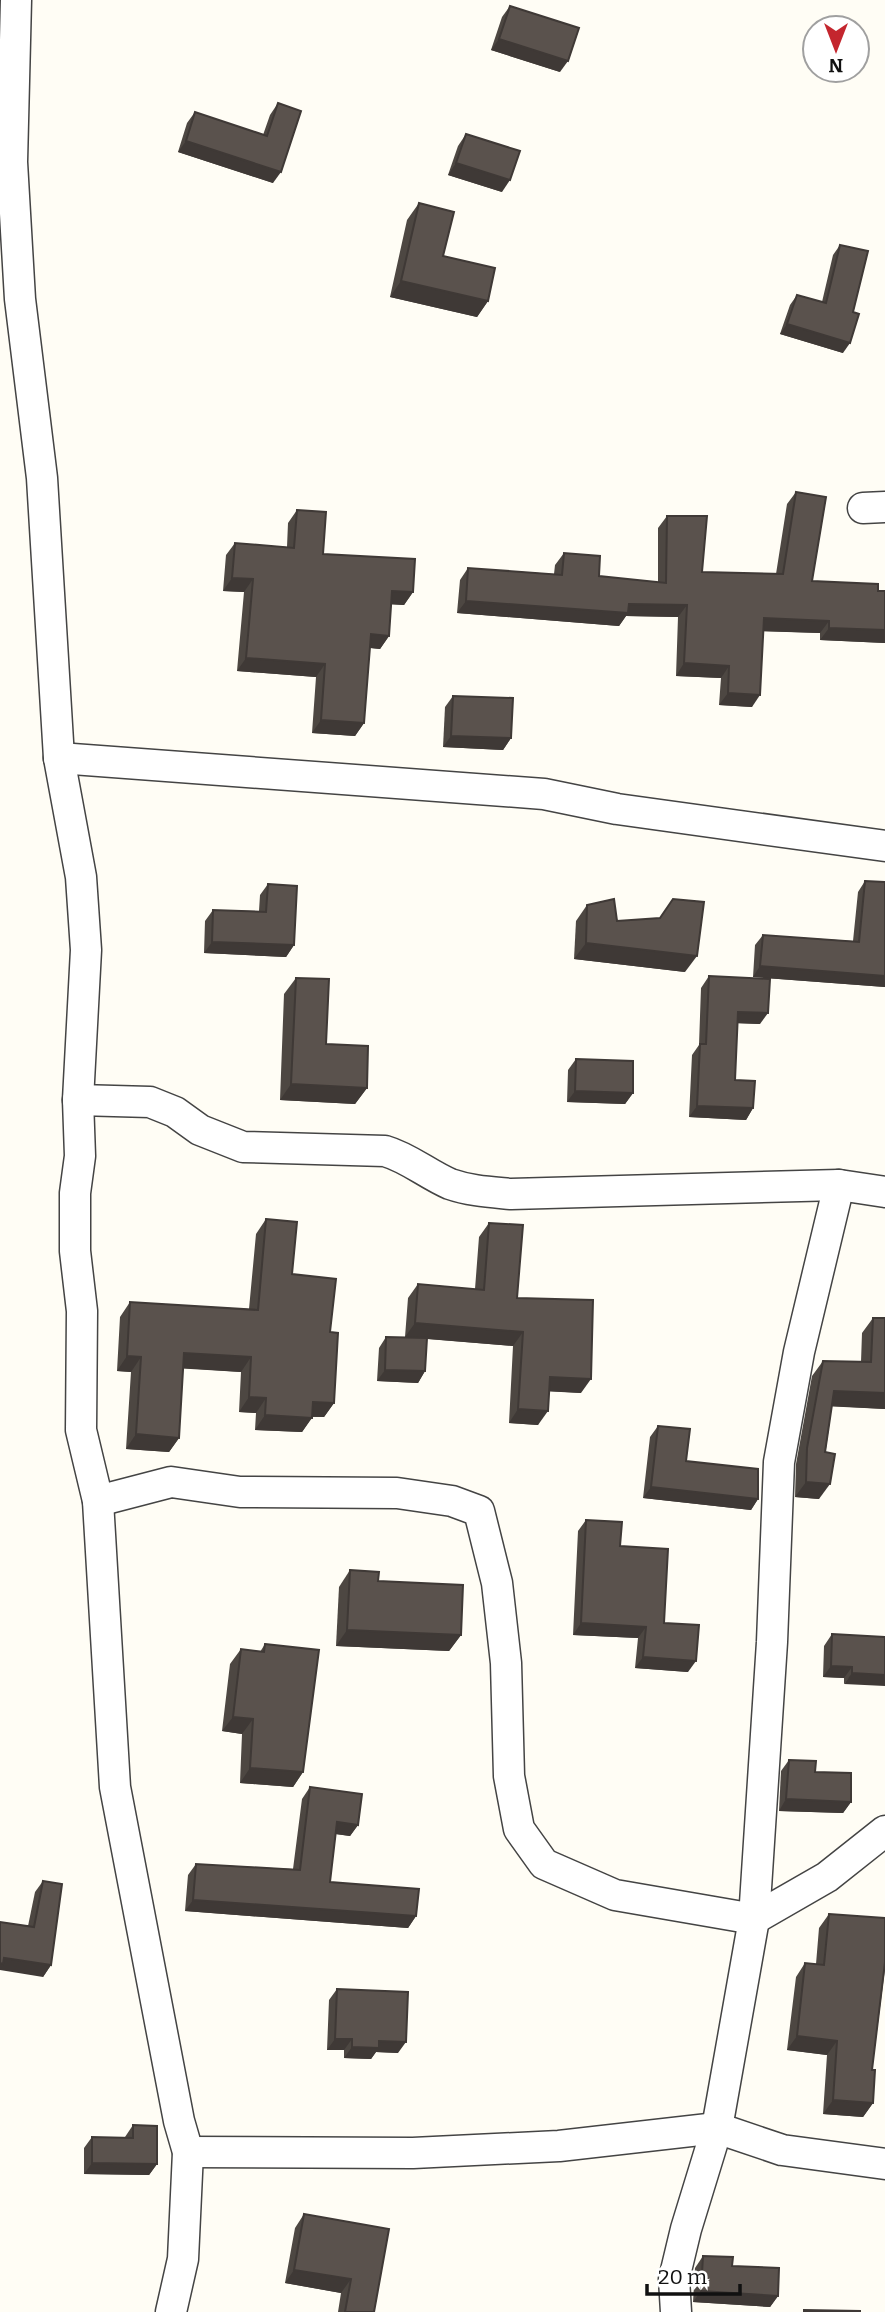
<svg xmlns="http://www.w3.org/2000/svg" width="885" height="2312" font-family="Bitter,serif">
  <rect width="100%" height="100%" fill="#fffdf5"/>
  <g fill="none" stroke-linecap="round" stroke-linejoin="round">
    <g stroke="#444" stroke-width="33">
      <g id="street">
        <polyline points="16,0 12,162 20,299 42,478 59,758 81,877 86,950 78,1100 80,1156 75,1193 75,1251 82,1311 81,1430 98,1501 115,1787 179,2121 188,2152 183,2259 171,2312"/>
        <polyline points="863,508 885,507"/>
        <polyline points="59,758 544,794 617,809 885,846"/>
        <path d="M 78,1100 L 150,1102 L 175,1112 L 200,1130 L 243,1147 L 385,1151 C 409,1158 427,1174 450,1184 C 470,1191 490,1192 511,1194 L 839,1185 L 885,1192"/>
        <polyline points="98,1501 171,1482 240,1492 397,1493 452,1501 479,1511 497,1583 506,1663 509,1776 519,1829 544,1864 615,1895 754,1919 827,1877 885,1831"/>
        <polyline points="188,2152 413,2153 559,2146 717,2128 782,2150 885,2164"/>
        <polyline points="676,2312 674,2279 686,2229 717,2128 754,1919 772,1642 779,1462 799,1352 839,1185"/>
      </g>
    </g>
    <use href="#street" stroke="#fff" stroke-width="30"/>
  </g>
  <g fill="#4d4742">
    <polygon points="510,6 560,72 491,50 502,17"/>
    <polygon points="278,103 273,183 178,152 187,123 195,112 263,135 270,115"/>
    <polygon points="466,134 502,192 448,175 458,146"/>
    <polygon points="419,203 443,256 488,301 477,317 390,297 407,220"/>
    <polygon points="840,245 843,353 780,334 790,305 797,295 822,302 833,255"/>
    <polygon points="796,492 812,581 885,591 885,643 820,640 820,633 763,631 752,707 719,705 721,678 676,676 678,617 626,616 619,626 457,613 460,580 468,568 554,574 555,565 564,553 599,576 658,582 658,528 667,516 702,572 776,574 787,504"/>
    <polygon points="297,510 323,554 413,592 404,605 391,604 389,636 380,649 370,648 364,723 355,736 312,733 316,677 237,671 244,592 223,591 226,555 235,543 287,547 288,523"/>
    <polygon points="453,696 511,738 503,750 443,747 445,707"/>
    <polygon points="865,881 885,987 753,977 755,945 763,935 853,941 858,892"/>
    <polygon points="268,884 294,945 286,957 204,953 205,921 213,910 259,911 260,895"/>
    <polygon points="587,905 617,921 685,972 574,959 576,921"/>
    <polygon points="709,976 760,1024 737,1023 735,1080 753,1108 746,1120 689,1117 692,1055 699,1045 701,988"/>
    <polygon points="296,978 326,1044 367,1088 355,1104 280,1100 284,994"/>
    <polygon points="576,1059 633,1093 625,1104 567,1102 568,1070"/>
    <polygon points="266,1219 292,1274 330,1332 334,1403 324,1417 312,1417 302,1432 255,1430 256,1413 239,1412 241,1372 183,1368 179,1438 169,1452 126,1449 131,1372 117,1371 120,1317 130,1302 249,1309 256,1234"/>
    <polygon points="489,1223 517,1298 581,1393 549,1391 538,1425 509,1423 513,1346 427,1339 425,1371 418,1383 377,1381 379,1348 386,1337 405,1337 408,1298 418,1284 475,1289 479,1237"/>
    <polygon points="873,1318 885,1409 832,1406 819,1499 795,1497 796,1464 812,1376 823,1361 861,1362 862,1333"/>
    <polygon points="658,1426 686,1461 758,1499 751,1510 643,1498 650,1437"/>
    <polygon points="586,1520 620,1546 664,1623 688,1672 635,1668 638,1638 573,1635 578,1531"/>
    <polygon points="350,1570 378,1581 461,1635 449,1651 336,1646 339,1587"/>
    <polygon points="832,1634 885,1637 844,1684 844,1678 823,1677 824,1646"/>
    <polygon points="265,1644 303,1772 293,1787 240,1783 242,1734 222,1731 230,1664 241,1649 260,1652"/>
    <polygon points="789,1760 815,1772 851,1802 843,1813 779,1811 781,1771"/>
    <polygon points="310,1787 358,1825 350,1836 335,1834 330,1882 416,1916 408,1928 185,1911 188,1875 196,1864 293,1869 302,1799"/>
    <polygon points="43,1881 51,1965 43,1977 28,1926 35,1892"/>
    <polygon points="829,1914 885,1918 885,1969 872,2070 873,2103 863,2117 823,2114 827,2055 787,2050 796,1977 805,1963 816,1964 819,1928"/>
    <polygon points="337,1989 398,2053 376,2052 371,2059 344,2058 344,2050 327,2050 329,2000"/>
    <polygon points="133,2125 157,2164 149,2175 84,2174 84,2148 92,2137 125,2137"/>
    <polygon points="304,2214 374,2312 338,2312 341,2293 285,2283 295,2228"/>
    <polygon points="703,2256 732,2266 778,2296 770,2307 693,2302 695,2268"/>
  </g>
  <g fill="#3f3936">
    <polygon points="499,39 568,61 560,72 491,50"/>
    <polygon points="186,141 281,172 273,183 178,152"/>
    <polygon points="456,163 510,180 502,192 448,175"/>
    <polygon points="401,281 488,301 477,317 390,297"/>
    <polygon points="787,324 850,343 843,353 780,334"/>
    <polygon points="232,578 253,579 244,592 223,591"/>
    <polygon points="392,591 413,592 404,605 383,604"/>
    <polygon points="466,601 629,604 687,605 678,617 626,616 619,626 457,613"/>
    <polygon points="764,618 829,621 820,633 755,631"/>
    <polygon points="829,628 885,630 885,643 820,640"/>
    <polygon points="371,634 389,636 380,649 362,647"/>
    <polygon points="246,658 325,664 316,677 237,671"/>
    <polygon points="684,663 729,666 721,678 676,676"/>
    <polygon points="728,693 760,695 752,707 719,705"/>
    <polygon points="321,720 364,723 355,736 312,733"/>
    <polygon points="451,736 511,738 503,750 443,747"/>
    <polygon points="212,942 294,945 286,957 204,953"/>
    <polygon points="586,943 697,956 685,972 574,959"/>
    <polygon points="760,966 885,976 885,987 753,977"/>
    <polygon points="738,1012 768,1013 760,1024 730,1023"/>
    <polygon points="291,1084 367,1088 355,1104 280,1100"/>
    <polygon points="575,1091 633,1093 625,1104 567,1102"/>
    <polygon points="697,1106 753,1108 746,1120 689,1117"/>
    <polygon points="415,1323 523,1332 513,1346 405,1337"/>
    <polygon points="184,1353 251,1357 241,1372 174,1368"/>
    <polygon points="127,1356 141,1357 131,1372 117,1371"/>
    <polygon points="385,1370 425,1371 418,1383 377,1381"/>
    <polygon points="550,1377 591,1379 581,1393 541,1391"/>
    <polygon points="834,1391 885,1393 885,1409 823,1406"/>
    <polygon points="249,1397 266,1398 256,1413 239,1412"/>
    <polygon points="313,1402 334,1403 324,1417 303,1416"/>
    <polygon points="518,1409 548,1411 538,1425 509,1423"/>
    <polygon points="265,1415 312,1418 302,1432 255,1430"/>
    <polygon points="136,1434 179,1438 169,1452 126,1449"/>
    <polygon points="806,1482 830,1484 819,1499 795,1497"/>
    <polygon points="651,1487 758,1499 751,1510 643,1498"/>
    <polygon points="581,1623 646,1627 638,1638 573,1635"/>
    <polygon points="347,1630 461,1635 449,1651 336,1646"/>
    <polygon points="643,1657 696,1661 688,1672 635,1668"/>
    <polygon points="831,1666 852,1667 844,1678 823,1677"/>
    <polygon points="852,1673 885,1675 885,1686 844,1684"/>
    <polygon points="233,1717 253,1719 242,1734 222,1731"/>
    <polygon points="250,1768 303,1772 293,1787 240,1783"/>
    <polygon points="786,1799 851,1802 843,1813 779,1811"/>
    <polygon points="337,1822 358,1825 350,1836 329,1833"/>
    <polygon points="193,1900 416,1916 408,1928 185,1911"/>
    <polygon points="4,1958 51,1965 43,1977 0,1970 0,1963"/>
    <polygon points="797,2036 837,2041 827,2055 787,2050"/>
    <polygon points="335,2039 352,2039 344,2050 327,2050"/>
    <polygon points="379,2041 406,2042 398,2053 376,2052 371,2059 344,2058 352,2047"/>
    <polygon points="833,2100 873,2103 863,2117 823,2114"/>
    <polygon points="92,2163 157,2164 149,2175 84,2174"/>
    <polygon points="294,2270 351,2279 341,2293 285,2283"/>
    <polygon points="701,2291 778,2296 770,2307 693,2302"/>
  </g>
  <g fill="#5a524d" stroke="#3f3936" stroke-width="2">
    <polygon points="510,6 579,28 568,61 499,39"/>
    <polygon points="278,103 301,111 281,172 186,141 195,112 267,136"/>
    <polygon points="466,134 520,151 510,180 456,163"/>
    <polygon points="419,203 454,212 443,256 495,268 488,301 401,281"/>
    <polygon points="840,245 868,251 853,312 859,314 850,343 787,324 797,295 826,303"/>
    <polygon points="796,492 826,497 812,581 878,584 878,591 885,591 885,630 829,628 829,621 764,618 760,695 728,693 729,666 684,663 687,605 629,604 628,613 466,601 468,568 562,575 564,553 600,556 599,576 666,583 667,516 707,516 702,572 783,574"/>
    <polygon points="297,510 326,512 323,554 415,559 413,592 392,591 389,636 371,634 364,723 321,720 325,664 246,658 253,579 232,578 235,543 294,548"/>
    <polygon points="453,696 513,698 511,738 451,736"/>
    <polygon points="865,881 885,882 885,976 760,966 763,935 859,942"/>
    <polygon points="268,884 297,886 294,945 212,942 213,910 266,912"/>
    <polygon points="614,899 617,921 660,918 673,899 704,902 697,956 586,943 587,905"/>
    <polygon points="709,976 770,979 768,1013 738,1012 735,1080 755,1081 753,1108 697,1106 700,1044 706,1044"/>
    <polygon points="296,978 329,979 326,1044 368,1046 367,1088 291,1084"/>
    <polygon points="576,1059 633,1061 633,1093 575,1091"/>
    <polygon points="266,1219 297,1222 292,1274 336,1279 330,1332 338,1333 334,1403 313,1402 312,1418 265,1415 266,1398 249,1397 251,1357 184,1353 179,1438 136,1434 141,1357 127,1356 130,1302 258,1310"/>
    <polygon points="489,1223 523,1225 517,1298 593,1300 591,1379 550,1377 548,1411 518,1409 523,1332 415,1323 418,1284 484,1290"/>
    <polygon points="873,1318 885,1318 885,1393 834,1391 825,1452 835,1454 830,1484 806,1482 807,1448 823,1361 871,1362"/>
    <polygon points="386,1337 427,1338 425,1371 385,1370"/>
    <polygon points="658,1426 690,1429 686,1461 758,1469 758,1499 651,1487"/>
    <polygon points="586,1520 622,1522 620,1546 668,1549 664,1623 699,1625 696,1661 643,1657 646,1627 581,1623"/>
    <polygon points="350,1570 379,1572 378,1581 463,1585 461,1635 347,1630"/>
    <polygon points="832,1634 885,1637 885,1675 852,1673 852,1667 831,1666"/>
    <polygon points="265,1644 319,1650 303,1772 250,1768 253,1719 233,1717 241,1649 264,1652"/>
    <polygon points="789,1760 816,1761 815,1772 851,1773 851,1802 786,1799"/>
    <polygon points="310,1787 362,1794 358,1825 337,1822 330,1882 419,1889 416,1916 193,1900 196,1864 300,1870"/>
    <polygon points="43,1881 62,1884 51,1965 4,1958 3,1964 0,1963 0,1922 34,1927"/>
    <polygon points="829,1914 885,1918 885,1962 872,2070 875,2070 873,2103 833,2100 837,2041 797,2036 805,1963 824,1965"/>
    <polygon points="337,1989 408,1992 406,2042 379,2041 379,2048 352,2047 352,2039 335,2039"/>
    <polygon points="133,2125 157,2126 157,2164 92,2163 92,2137 133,2138"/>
    <polygon points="304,2214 389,2229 374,2312 345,2312 351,2279 294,2270"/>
    <polygon points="703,2256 733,2257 732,2266 779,2268 778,2296 701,2291"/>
    <polygon points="804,2310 860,2311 860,2312 804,2312"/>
  </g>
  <g transform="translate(836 49) rotate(180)"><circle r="33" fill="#ffffff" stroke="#a0a0a0" stroke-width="2"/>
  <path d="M0-5L12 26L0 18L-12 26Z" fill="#c4262e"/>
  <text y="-10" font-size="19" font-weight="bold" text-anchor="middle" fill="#111111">N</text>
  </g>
  <path d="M647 2284v10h93v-10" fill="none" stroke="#111111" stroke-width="3.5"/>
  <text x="658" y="2284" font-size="21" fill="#111111" stroke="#ffffff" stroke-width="5" paint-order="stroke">20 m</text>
</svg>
